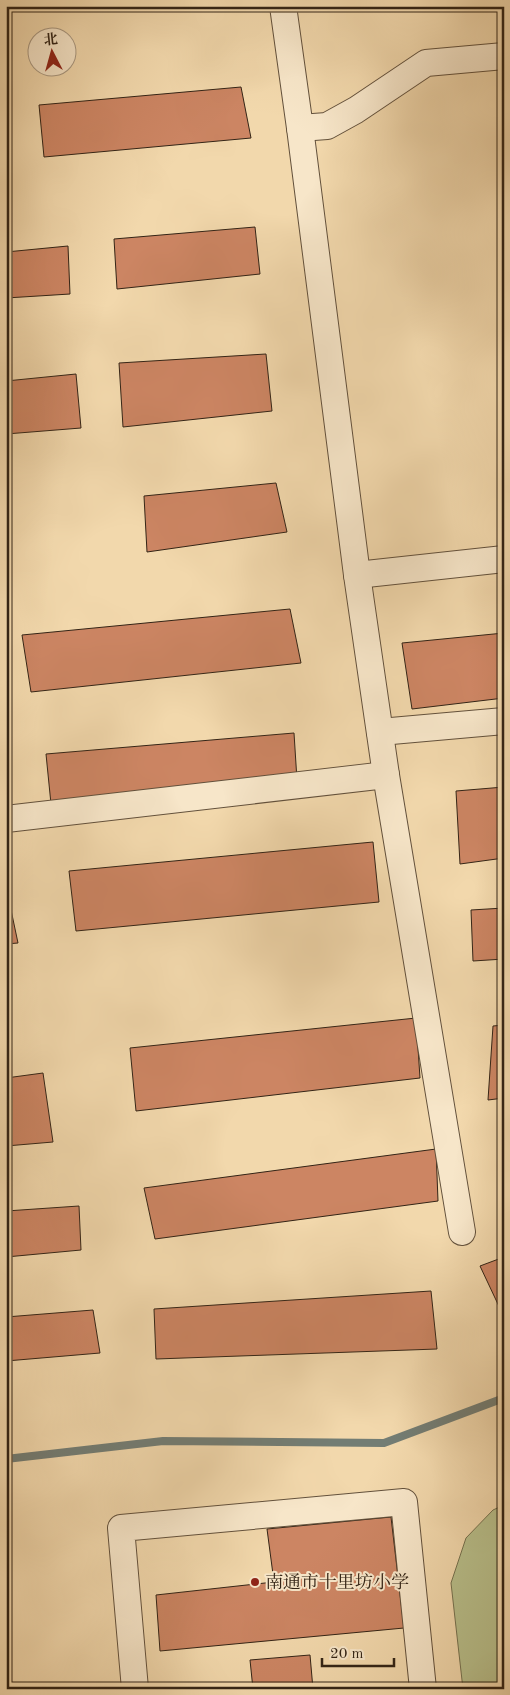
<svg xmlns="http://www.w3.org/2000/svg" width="510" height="1695" font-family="'Old Standard TT','Noto Serif SC',serif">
  <rect width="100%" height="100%" fill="#f2d8ac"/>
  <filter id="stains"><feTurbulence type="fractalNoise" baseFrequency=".004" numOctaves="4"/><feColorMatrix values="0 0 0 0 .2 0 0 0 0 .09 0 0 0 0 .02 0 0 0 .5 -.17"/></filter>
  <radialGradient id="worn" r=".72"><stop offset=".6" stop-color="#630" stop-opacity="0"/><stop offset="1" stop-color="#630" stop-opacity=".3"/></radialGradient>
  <polygon fill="#b8bf8b" stroke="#767250" points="504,1505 504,1689 463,1689 451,1583 466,1538 493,1510"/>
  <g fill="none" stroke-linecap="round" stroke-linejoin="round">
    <polyline stroke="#737d74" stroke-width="8" points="6,1459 163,1441 384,1443 504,1398"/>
  </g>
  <g fill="#cc8563" stroke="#332416">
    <polygon points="241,87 251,138 44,157 39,105"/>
    <polygon points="255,227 260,274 117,289 114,239"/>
    <polygon points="68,246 70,294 6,298 6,252"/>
    <polygon points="266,354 272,411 123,427 119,363"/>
    <polygon points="76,374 81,428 6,434 6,381"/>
    <polygon points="276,483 287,532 147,552 144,496"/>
    <polygon points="290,609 301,663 31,692 22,635"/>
    <polygon points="504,633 504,698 412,709 402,643"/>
    <polygon points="294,733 297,780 51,804 46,754"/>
    <polygon points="504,787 504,858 460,864 456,791"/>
    <polygon points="373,842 379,902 76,931 69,871"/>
    <polygon points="7,891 18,943 6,944 6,892"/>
    <polygon points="504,908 504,959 473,961 471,910"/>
    <polygon points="416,1018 420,1078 136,1111 130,1048"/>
    <polygon points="504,1025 504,1098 488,1100 493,1026"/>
    <polygon points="43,1073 53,1142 6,1146 6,1078"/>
    <polygon points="436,1149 438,1201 155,1239 144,1188"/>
    <polygon points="79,1206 81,1250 6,1257 6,1211"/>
    <polygon points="504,1257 504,1317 480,1266"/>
    <polygon points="431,1291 437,1349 156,1359 154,1309"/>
    <polygon points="93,1310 100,1353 6,1361 6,1317"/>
    <polygon points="391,1517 404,1628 160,1651 156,1595 274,1582 267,1529"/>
    <polygon points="310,1655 313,1689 253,1689 250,1660"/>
  </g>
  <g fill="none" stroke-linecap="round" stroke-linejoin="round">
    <g stroke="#63513c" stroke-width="28">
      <g id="minor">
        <polyline points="283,6 300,128 357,575 386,775 462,1232"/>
        <polyline points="300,128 327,126 356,110 426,63 504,56"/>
        <polyline points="357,575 504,559"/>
        <polyline points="380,732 504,721"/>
        <polyline points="6,819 386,775"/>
        <polyline points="135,1689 121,1528 404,1502 423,1689"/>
      </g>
    </g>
    <use href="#minor" stroke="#f7e6c9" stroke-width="26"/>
  </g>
  <circle fill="#8f2418" stroke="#f7e6c9" stroke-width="2" cx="255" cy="1582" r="5"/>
  <g text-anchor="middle" stroke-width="4" stroke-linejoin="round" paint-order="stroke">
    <g font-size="18" fill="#332416" stroke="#f7e6c9" text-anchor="start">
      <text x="265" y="1588">南通市十里坊小学</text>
    </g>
  </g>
  <rect width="510" height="1695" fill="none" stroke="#f2d8ac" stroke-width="25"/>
  <rect x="8" y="8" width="495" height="1680" fill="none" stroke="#332416" stroke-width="2.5"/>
  <rect x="12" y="12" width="485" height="1670" fill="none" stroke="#332416"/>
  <g transform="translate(52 52) rotate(354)"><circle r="24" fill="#f7e6c9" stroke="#a99881"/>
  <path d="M0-4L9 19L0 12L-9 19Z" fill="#8f2418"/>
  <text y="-8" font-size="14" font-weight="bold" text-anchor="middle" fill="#332416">北</text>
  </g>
  <path d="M322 1658v8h72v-8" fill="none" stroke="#332416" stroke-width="2.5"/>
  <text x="330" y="1658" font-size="15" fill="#332416" stroke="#f7e6c9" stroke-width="4" paint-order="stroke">20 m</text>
  <rect width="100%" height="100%" filter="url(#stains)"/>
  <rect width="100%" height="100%" fill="url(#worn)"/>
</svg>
